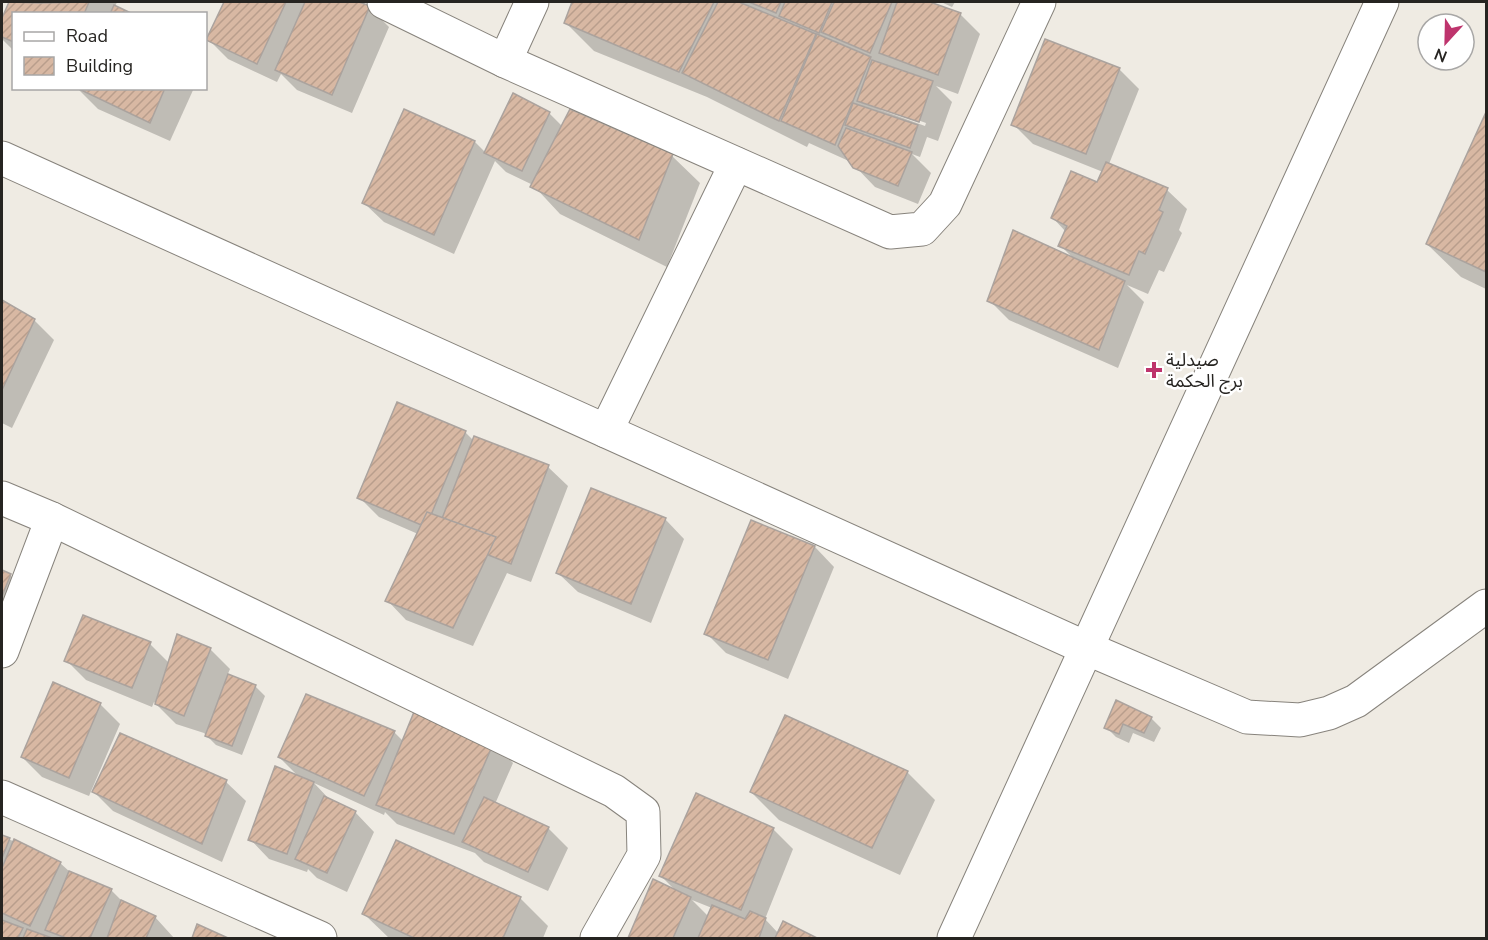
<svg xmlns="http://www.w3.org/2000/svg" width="1488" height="940" font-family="'Nunito Sans','Noto Sans Arabic',sans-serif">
  <defs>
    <pattern id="building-hatch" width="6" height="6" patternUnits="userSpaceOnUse" patternTransform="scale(1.5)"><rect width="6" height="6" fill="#d8b8a3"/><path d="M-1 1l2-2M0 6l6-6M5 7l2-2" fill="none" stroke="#b99e8c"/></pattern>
  </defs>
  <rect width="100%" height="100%" fill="#efebe3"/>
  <g fill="#0003" fill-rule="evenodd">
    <polygon points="10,2 31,2 40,5 41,2 117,2 115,7 129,14 14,14 14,51 2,39 2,22"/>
    <polygon points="226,2 356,2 369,7 389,27 352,113 297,90 281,74 277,82 228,59 208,39"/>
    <path d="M 574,2 L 926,2 L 960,14 L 980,34 L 958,94 L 936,86 L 952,102 L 938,141 L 927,137 L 920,157 L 912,154 L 931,173 L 918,204 L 875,187 L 851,162 L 809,143 L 807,147 L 707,97 L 594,51 L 566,23 ZM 881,107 L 926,123 L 925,126 L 881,110 Z"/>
    <polygon points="941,2 955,2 952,7"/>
    <polygon points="1119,69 1139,89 1109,164 1167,190 1187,209 1179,230 1182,233 1164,272 1159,270 1148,294 1127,285 1144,302 1118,368 1009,320 989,300 1075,260 1060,245 1066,232 1053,218 1098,184 1103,172 1033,144 1013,124"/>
    <polygon points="194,88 170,141 98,109 78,89"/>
    <polygon points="405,111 475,142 486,153 549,113 563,127 571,111 672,156 700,183 667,267 560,214 533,185 506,172 495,161 454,254 384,222 364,203"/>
    <polygon points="1486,115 1486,289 1461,277 1427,244"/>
    <polygon points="2,302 34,320 54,340 12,428 2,423"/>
    <polygon points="398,404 465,432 474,441 548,467 568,486 531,582 507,573 473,646 406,620 387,600 418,534 379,517 359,497"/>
    <polygon points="665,519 684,539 651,623 578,592 558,573"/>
    <polygon points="815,547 834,567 788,679 726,653 706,633"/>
    <polygon points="2,571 10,575 20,585 2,628"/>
    <polygon points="150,644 169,663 210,649 230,669 227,676 255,686 265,696 242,755 216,745 204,733 176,724 154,702 152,707 86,680 66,660"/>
    <polygon points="100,704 120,724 89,796 42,777 22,757"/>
    <polygon points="1151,718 1161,728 1154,742 1133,733 1129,743 1116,737 1106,727"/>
    <polygon points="394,732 403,741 494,743 513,763 495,804 548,828 568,848 548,891 484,862 475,853 397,824 385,812 384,815 314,783 331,801 355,812 374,832 347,892 317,878 308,869 307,872 269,859 250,839 300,778 279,757"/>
    <polygon points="907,772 935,800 900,875 779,820 751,792"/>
    <polygon points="226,782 246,801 222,862 113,811 94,792"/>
    <path d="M 773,829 L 793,849 L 765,919 L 779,934 L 784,923 L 814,938 L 629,938 L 653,881 L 676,891 L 661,876 ZM 692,900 L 712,908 L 709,917 Z"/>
    <polygon points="2,836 60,863 70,872 111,890 125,904 155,917 174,938 2,938"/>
    <polygon points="520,898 548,926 543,938 389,938 364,914"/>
  </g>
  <g fill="url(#building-hatch)" stroke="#aba39e" stroke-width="1.5">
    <polygon points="9,2 39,3 89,2 84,14 14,14 14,42 2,37 2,18"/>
    <polygon points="224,2 286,2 257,64 206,40"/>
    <polygon points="305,2 359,2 370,6 332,95 275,70"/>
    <polygon points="572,2 714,2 679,72 564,23"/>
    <polygon points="718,2 739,2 816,34 779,121 682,73"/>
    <polygon points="749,2 781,2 776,13"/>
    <polygon points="785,2 832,2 819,33 779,16"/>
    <polygon points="834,2 892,2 870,53 821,32"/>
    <polygon points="897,2 930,2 961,13 938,75 879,53"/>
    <polygon points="114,5 133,14 110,14"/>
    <polygon points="817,34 871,57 835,145 781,121"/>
    <polygon points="1045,39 1120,68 1086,154 1011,125"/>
    <polygon points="872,60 933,81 919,122 857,101"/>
    <polygon points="77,88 165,88 150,123"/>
    <polygon points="513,93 550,112 522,171 484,153"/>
    <polygon points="853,103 918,125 910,148 845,125"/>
    <polygon points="404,109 475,141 434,235 362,203"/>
    <polygon points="570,109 673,154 639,240 530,187"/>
    <polygon points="1486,112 1486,272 1426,244"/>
    <polygon points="846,128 912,152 898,186 853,168 838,146"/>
    <polygon points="1106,162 1168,188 1159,210 1163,212 1145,254 1139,251 1129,275 1058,246 1067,226 1051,218 1071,171 1097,182"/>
    <polygon points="1013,230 1125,281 1099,350 987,301"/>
    <polygon points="2,300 35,319 2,390"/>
    <polygon points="397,402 466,431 426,527 357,498"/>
    <polygon points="474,436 549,465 511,564 436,534"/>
    <polygon points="591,488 666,518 631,604 556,573"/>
    <polygon points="427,512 496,537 453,628 385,601"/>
    <polygon points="751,520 815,546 768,660 704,634"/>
    <polygon points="2,570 11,574 2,596"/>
    <polygon points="83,615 151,642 132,688 64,661"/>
    <polygon points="177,634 211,648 184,716 155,704"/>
    <polygon points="228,674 256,685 232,746 205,736"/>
    <polygon points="53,682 101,703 69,778 21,757"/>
    <polygon points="306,694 395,731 364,796 278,757"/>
    <polygon points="1116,700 1152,717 1144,733 1123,724 1119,734 1104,728"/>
    <polygon points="416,707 494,742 454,834 376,805"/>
    <polygon points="785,715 908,771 872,848 750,792"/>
    <polygon points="120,733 227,780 202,844 92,792"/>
    <polygon points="275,766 314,782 287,854 248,840"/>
    <polygon points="696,793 774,828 741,910 659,876"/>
    <polygon points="324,796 356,811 327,873 295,859"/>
    <polygon points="484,797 549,827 528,872 462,842"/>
    <polygon points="2,835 10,838 2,858"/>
    <polygon points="14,839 61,862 30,926 2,913 2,868"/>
    <polygon points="396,840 521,897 503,938 414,938 362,914"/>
    <polygon points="69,871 112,889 90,938 66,938 45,930"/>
    <polygon points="653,879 691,897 673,938 628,938"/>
    <polygon points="121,900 156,916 146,938 107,938"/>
    <polygon points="712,905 745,919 750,911 766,918 759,938 698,938"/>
    <polygon points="2,920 23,928 18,938 2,938"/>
    <polygon points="783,921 817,938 775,938"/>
    <polygon points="197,924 228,938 192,938"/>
    <polygon points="27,929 52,938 23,938"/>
  </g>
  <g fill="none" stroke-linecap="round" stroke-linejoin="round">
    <g stroke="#87837c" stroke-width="35">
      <g id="minor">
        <polyline points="384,2 505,61 890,232 922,229 945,204 1039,2"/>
        <polyline points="505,61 532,2"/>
        <polyline points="2,158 1086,648 1247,717 1300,720 1329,713 1356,701 1486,606"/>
        <polyline points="606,431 736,164"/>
        <polyline points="2,498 52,519 614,791 643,812 644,855 597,938"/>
        <polyline points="2,651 52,519"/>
        <polyline points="2,797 320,938"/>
      </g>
    </g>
    <g stroke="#87837c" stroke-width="35">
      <polyline id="tertiary" points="954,938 1382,2"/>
    </g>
    <use href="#minor" stroke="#fff" stroke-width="33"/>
    <use href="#tertiary" stroke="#fff" stroke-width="33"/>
  </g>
  <path fill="#be346d" stroke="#fff" stroke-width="2" d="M1151 361h6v6h6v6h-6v6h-6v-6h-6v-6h6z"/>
  <g text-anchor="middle" stroke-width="5" stroke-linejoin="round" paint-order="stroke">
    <g font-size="18" fill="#262421" stroke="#fff" text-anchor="start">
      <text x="1166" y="366">صيدلية<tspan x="1166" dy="21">برج الحكمة</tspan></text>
    </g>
  </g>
  <rect width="1488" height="940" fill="none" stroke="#262421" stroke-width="6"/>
  <rect x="12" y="12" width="195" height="78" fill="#ffffff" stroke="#a8a7a6" stroke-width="1.5"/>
  <rect x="24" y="32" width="30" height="9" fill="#ffffff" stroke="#a8a7a6" stroke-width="1.5"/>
  <text x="66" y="42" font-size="18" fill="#262421">Road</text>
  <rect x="24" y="57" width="30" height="18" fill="url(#building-hatch)" stroke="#a8a7a6" stroke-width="1.5"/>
  <text x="66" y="72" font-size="18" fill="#262421">Building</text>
  <g transform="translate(1446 42) rotate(202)"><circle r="28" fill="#ffffff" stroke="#a8a7a6" stroke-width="1.5"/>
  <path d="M0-4.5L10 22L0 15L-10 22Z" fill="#be346d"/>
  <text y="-9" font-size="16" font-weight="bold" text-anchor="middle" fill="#262421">N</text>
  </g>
</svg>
